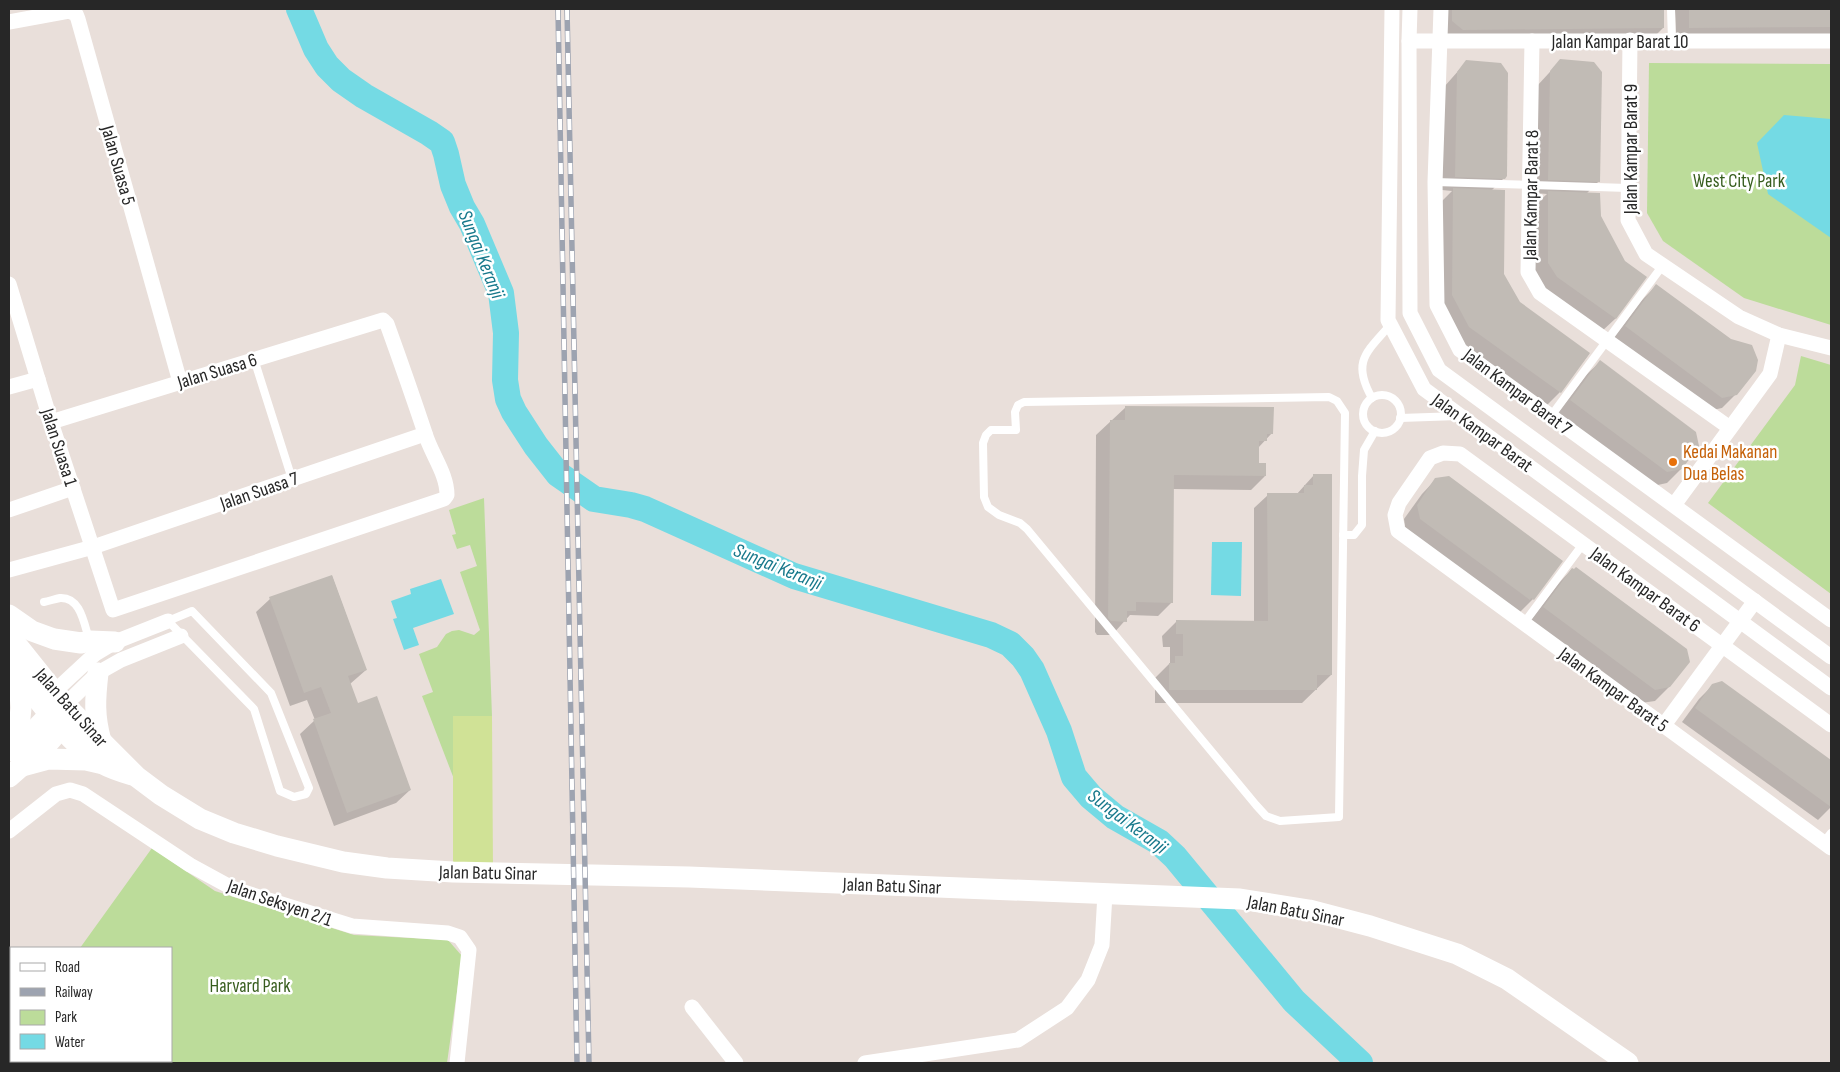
<svg xmlns="http://www.w3.org/2000/svg" width="1840" height="1072" font-family="'Sofia Sans Condensed',sans-serif">
  <rect width="100%" height="100%" fill="#e9dfda"/>
  <g fill="#bcdc9a">
    <polygon points="1649,63 1831,64 1831,325 1744,298 1663,241 1647,213"/>
    <polygon points="1801,356 1831,365 1831,594 1708,503 1795,385"/>
    <polygon points="484,498 492,716 453,717 454,779 422,696 433,692 419,654 437,647 446,634 452,631 459,630 474,635 480,630 460,572 477,566 470,545 457,549 452,535 456,534 449,510"/>
    <polygon points="152,848 215,891 354,935 448,940 462,956 447,1063 9,1063 9,1017 11,1015 11,1061 171,1061 171,948 80,948"/>
  </g>
  <polygon fill="#d0e296" points="453,716 492,716 493,872 453,872"/>
  <g fill="#74dae4">
    <polygon points="1784,115 1831,119 1831,238 1768,194 1757,143"/>
    <polygon points="1212,542 1242,542 1241,596 1211,595"/>
    <polygon points="441,579 454,614 413,628 419,645 404,650 393,619 397,618 391,601 411,594 410,589"/>
  </g>
  <g fill="#0003">
    <polygon points="1439,9 1663,9 1663,28 1649,42 1449,43"/>
    <polygon points="1675,9 1831,9 1831,40 1676,42"/>
    <polygon points="1467,61 1504,178 1491,191 1503,275 1519,303 1589,354 1560,392 1546,406 1456,340 1439,309 1440,203 1452,191 1442,190 1444,87"/>
    <polygon points="1560,61 1599,181 1586,194 1624,262 1645,277 1615,319 1601,332 1543,291 1535,277 1534,206 1547,194 1535,193 1537,86"/>
    <polygon points="1656,286 1736,394 1722,408 1708,411 1612,340 1642,300"/>
    <polygon points="1600,362 1681,469 1667,483 1653,486 1557,414 1586,375"/>
    <polygon points="1126,407 1272,433 1258,448 1258,464 1265,476 1251,490 1173,489 1172,602 1158,616 1130,615 1112,635 1097,635 1095,632 1096,435"/>
    <polygon points="1314,475 1331,675 1302,703 1155,703 1155,678 1170,663 1170,647 1163,647 1162,636 1176,622 1254,622 1254,508 1268,495 1296,495"/>
    <polygon points="1436,479 1562,561 1533,599 1519,613 1406,533 1404,519 1422,494"/>
    <polygon points="1572,569 1669,687 1655,701 1641,703 1530,621 1559,583"/>
    <polygon points="332,576 366,670 350,684 357,705 410,790 396,803 334,826 300,734 315,720 307,700 290,706 256,612 270,599"/>
    <polygon points="1722,683 1831,762 1831,807 1818,820 1682,722 1699,699 1713,685"/>
  </g>
  <g fill="none" stroke-linecap="round" stroke-linejoin="round">
    <polyline stroke="#74dae4" stroke-width="26" points="299,9 316,49 327,66 341,80 364,96 429,133 442,142 446,154 453,185 462,207 472,224 501,293 506,333 505,380 508,399 514,412 536,446 558,474 594,499 631,505 645,509 794,576 991,635 1010,644 1023,657 1032,670 1059,731 1074,777 1091,797 1115,817 1159,842 1175,857 1294,1001 1360,1063"/>
  </g>
  <g fill="#c1bbb5">
    <polygon points="1452,9 1664,9 1664,28 1463,30 1452,21"/>
    <polygon points="1689,9 1831,9 1831,27 1689,28"/>
    <polygon points="1560,59 1594,62 1602,72 1600,182 1548,180 1550,71"/>
    <polygon points="1466,60 1501,63 1508,73 1507,176 1505,179 1455,177 1457,72"/>
    <polygon points="1453,188 1505,190 1504,274 1520,302 1590,353 1561,393 1469,327 1452,295"/>
    <polygon points="1548,191 1600,193 1601,216 1625,261 1647,277 1616,319 1557,277 1548,263"/>
    <polygon points="1656,284 1731,339 1752,345 1758,360 1756,371 1737,395 1722,398 1625,326"/>
    <polygon points="1600,360 1696,432 1699,446 1682,469 1667,472 1570,400"/>
    <polygon points="1125,406 1274,407 1273,434 1267,434 1267,441 1259,441 1259,463 1266,463 1266,476 1174,475 1173,603 1136,602 1136,611 1127,611 1127,622 1111,621 1108,618 1110,420 1125,420"/>
    <polygon points="1313,474 1332,474 1332,675 1317,675 1317,690 1169,690 1169,663 1175,663 1175,656 1183,656 1183,634 1176,634 1176,620 1268,621 1267,493 1304,493 1304,485 1313,485"/>
    <polygon points="1449,476 1563,561 1534,600 1531,598 1530,600 1420,519 1417,505 1435,478"/>
    <polygon points="1576,567 1687,649 1690,662 1670,687 1655,690 1543,607 1572,568 1574,569"/>
    <polygon points="332,575 367,670 348,676 358,703 377,696 411,790 347,813 313,719 331,713 321,687 304,693 269,597"/>
    <polygon points="1722,681 1831,760 1831,807 1695,708 1712,684"/>
  </g>
  <g fill="none" stroke-linecap="round" stroke-linejoin="round">
    <g stroke="#fff" stroke-width="8">
      <polyline points="1671,9 1672,41"/>
      <polyline points="1435,182 1628,188"/>
      <polyline points="254,359 292,479"/>
      <circle cx="1382" cy="414" r="19"/>
      <polygon points="1329,397 1337,401 1345,413 1339,817 1280,821 1266,816 1256,805 1027,529 1020,523 999,515 988,507 984,497 983,443 986,435 991,430 1016,430 1015,412 1018,405 1024,402"/>
      <path d="M 1372,398 C 1351,361 1367,352 1391,324"/>
      <polyline points="1551,416 1663,265"/>
      <polyline points="1400,418 1459,416"/>
      <polyline points="1343,535 1354,535 1362,525 1362,476 1364,450 1375,431"/>
      <path d="M 44,602 C 49,601 55,599 60,598 C 81,597 84,624 89,639"/>
      <polygon points="192,611 271,693 309,788 306,794 294,797 280,791 254,709 168,621"/>
      <polyline points="1524,623 1583,544"/>
      <polyline points="1824,842 1831,833"/>
    </g>
    <g stroke="#fff" stroke-width="15">
      <polyline points="1392,9 1388,320 1424,389 1831,688"/>
      <polyline points="1410,9 1409,41 1410,313 1439,370 1831,657"/>
      <polyline points="1441,9 1435,182 1437,305 1460,350 1831,620"/>
      <polyline points="9,22 69,11 76,14 78,19 180,382"/>
      <polyline points="1630,40 1628,220 1646,254 1739,317 1779,335 1831,348"/>
      <polyline points="1409,41 1831,41"/>
      <polyline points="1532,41 1528,272 1540,293 1730,428"/>
      <path d="M 9,284 L 51,422 L 113,610 L 444,499 L 447,495 C 447,473 431,454 425,433 C 413,397 400,360 387,324 L 383,320 L 51,422"/>
      <polyline points="9,387 38,379"/>
      <polyline points="1674,505 1770,374 1779,335"/>
      <polyline points="9,510 73,488"/>
      <polyline points="9,570 93,547 425,434"/>
      <polyline points="52,702 54,692 95,654 115,642 168,621"/>
      <polyline points="64,713 65,705 98,673 121,660 181,636"/>
      <polyline points="1664,725 1755,601"/>
      <polyline points="1831,725 1460,454 1443,453 1430,458 1399,503 1395,515 1398,531 1831,848"/>
      <polyline points="9,831 56,794 70,790 83,794 190,865 234,889 352,926 448,933 460,937 469,950 457,1063"/>
      <polyline points="692,1007 736,1063"/>
      <polyline points="865,1063 1018,1040 1067,1008 1088,980 1102,945 1105,894"/>
    </g>
    <g stroke="#fff" stroke-width="21">
      <polyline points="9,615 32,631 54,639 81,643 90,641 115,642"/>
      <polyline points="9,635 65,705 137,777 161,795 200,819 234,833 277,846 343,862 387,868 453,872 689,877 1240,899 1309,910 1370,926 1457,954 1507,979 1628,1063"/>
      <path d="M 9,663 C 34,693 69,746 103,764 C 112,769 122,772 132,775"/>
      <path d="M 98,673 C 95,699 94,716 101,741"/>
      <polyline points="9,748 20,718 21,708 19,675"/>
      <polyline points="9,751 31,734 50,714"/>
      <polyline points="22,766 48,759 86,760 99,763"/>
      <polyline points="9,777 50,741 62,727"/>
    </g>
    <g stroke="#9da3b0" stroke-width="5.5">
      <g id="rail">
        <polyline points="558,9 577,1063"/>
        <polyline points="567,9 589,1063"/>
      </g>
    </g>
    <use href="#rail" stroke="#fff" stroke-width="4" stroke-dasharray="11" stroke-linecap="butt"/>
  </g>
  <circle fill="#e8710a" stroke="#fff" stroke-width="2" cx="1673" cy="462" r="5"/>
  <g text-anchor="middle" stroke-width="5" stroke-linejoin="round" paint-order="stroke">
    <g font-size="19" fill="#272727" stroke="#fff">
      <text x="1620" y="48">Jalan Kampar Barat 10</text>
      <text transform="translate(1630 149) rotate(-90)" y="7">Jalan Kampar Barat 9</text>
      <text transform="translate(119 165) rotate(74)" y="7">Jalan Suasa 5</text>
      <text transform="translate(1530 195) rotate(-89)" y="7">Jalan Kampar Barat 8</text>
      <text transform="translate(217 370) rotate(-17)" y="7">Jalan Suasa 6</text>
      <text transform="translate(1518 391) rotate(37)" y="7">Jalan Kampar Barat 7</text>
      <text transform="translate(1483 432) rotate(36)" y="7">Jalan Kampar Barat</text>
      <text transform="translate(60 447) rotate(72)" y="7">Jalan Suasa 1</text>
      <text transform="translate(259 490) rotate(-19)" y="7">Jalan Suasa 7</text>
      <text transform="translate(1646 589) rotate(36)" y="7">Jalan Kampar Barat 6</text>
      <text transform="translate(1614 689) rotate(36)" y="7">Jalan Kampar Barat 5</text>
      <text transform="translate(72 707) rotate(48)" y="7">Jalan Batu Sinar</text>
      <text transform="translate(488 872) rotate(1)" y="7">Jalan Batu Sinar</text>
      <text transform="translate(892 885) rotate(2)" y="7">Jalan Batu Sinar</text>
      <text transform="translate(280 902) rotate(19)" y="7">Jalan Seksyen 2/1</text>
      <text transform="translate(1296 910) rotate(11)" y="7">Jalan Batu Sinar</text>
    </g>
    <g font-size="19" fill="#375d1e" stroke="#fff">
      <text x="1739" y="187">West City Park</text>
      <text x="250" y="992">Harvard Park</text>
    </g>
    <g font-size="19" fill="#c56008" stroke="#fff" text-anchor="start">
      <text x="1683" y="458">Kedai Makanan<tspan x="1683" dy="22">Dua Belas</tspan></text>
    </g>
    <g font-size="20" font-style="italic" fill="#17788b" stroke="#fff">
      <text transform="translate(482 254) rotate(68)" y="7">Sungai Keranji</text>
      <text transform="translate(778 566) rotate(22)" y="7">Sungai Keranji</text>
      <text transform="translate(1128 821) rotate(37)" y="7">Sungai Keranji</text>
    </g>
  </g>
  <rect width="1840" height="1072" fill="none" stroke="#272727" stroke-width="20"/>
  <rect x="10" y="947" width="162" height="115" fill="#ffffff" stroke="#a9a9a9"/>
  <rect x="20" y="963" width="25" height="8" fill="#ffffff" stroke="#a9a9a9"/>
  <text x="55" y="972" font-size="15" fill="#272727">Road</text>
  <rect x="20" y="988" width="25" height="8" fill="#9da3b0" stroke="#a9a9a9"/>
  <text x="55" y="997" font-size="15" fill="#272727">Railway</text>
  <rect x="20" y="1010" width="25" height="15" fill="#bcdc9a" stroke="#a9a9a9"/>
  <text x="55" y="1022" font-size="15" fill="#272727">Park</text>
  <rect x="20" y="1034" width="25" height="15" fill="#74dae4" stroke="#a9a9a9"/>
  <text x="55" y="1047" font-size="15" fill="#272727">Water</text>
</svg>
